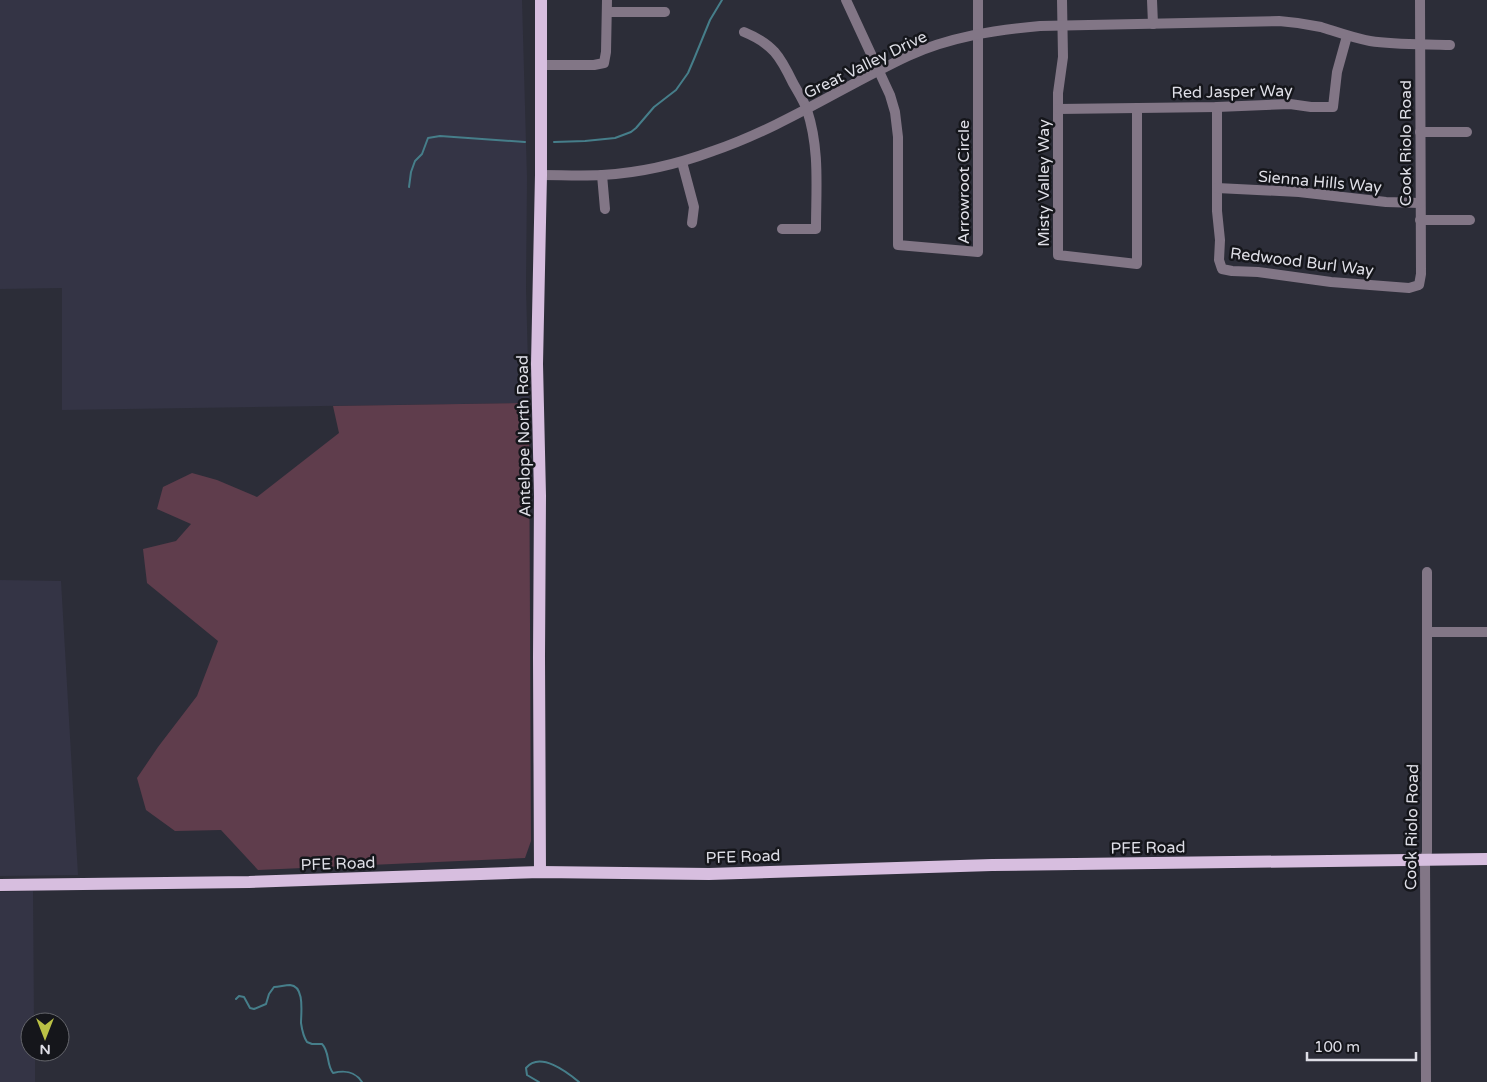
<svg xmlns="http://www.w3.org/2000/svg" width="1487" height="1082" font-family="'Varela Round',sans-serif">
  <rect width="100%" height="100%" fill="#2c2d38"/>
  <g fill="#343445">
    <polygon points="0,0 522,0 527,178 526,288 529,403 62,410 62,288 0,289"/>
    <polygon points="0,580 61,581 78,875 0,876"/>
    <polygon points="33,891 34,1022 30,1022 30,1052 35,1052 35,1082 0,1082 0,892"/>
  </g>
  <polygon fill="#5f3d4c" points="529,403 531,841 525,858 258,870 221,830 175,831 146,810 137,778 158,747 197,696 218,641 147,583 143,549 176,541 191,524 157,509 163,487 192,473 217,480 257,497 339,433 333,406"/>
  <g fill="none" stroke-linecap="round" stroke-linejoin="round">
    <g stroke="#467e8a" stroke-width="2">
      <polyline points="554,142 585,141 615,138 631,132 636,128 654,107 676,90 688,73 694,59 710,20 722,0"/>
      <polyline points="409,187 411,172 415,161 422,154 428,138 440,136 525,142"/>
      <path d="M 236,999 L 239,996 L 244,997 L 250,1008 L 254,1009 L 266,1004 L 269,994 L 274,987 C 279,987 285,985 290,985 C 305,986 301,1013 301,1023 C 302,1030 303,1036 307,1042 L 312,1044 L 322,1044 C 330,1052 326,1064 333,1073 C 345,1070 355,1071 362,1082"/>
      <path d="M 539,1082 L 527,1075 L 526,1068 C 540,1051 567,1072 579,1082"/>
    </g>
    <g stroke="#827686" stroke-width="10">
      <polyline points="846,0 890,95 895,112 898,137 898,245 978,252 978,0"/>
      <polyline points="1062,0 1063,57 1058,93 1058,255 1137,264 1137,108"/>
      <polyline points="1152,0 1153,24"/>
      <polyline points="607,12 665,12"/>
      <path d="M 744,32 C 773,44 780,56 793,83 C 798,92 804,101 807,110 C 820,149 816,189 816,229 L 782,229"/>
      <polyline points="541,65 594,65 604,63 606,52 607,0"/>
      <polyline points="1217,107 1217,211 1220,240 1219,260 1222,269 1232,271 1258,272 1331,282 1409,288 1419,285 1421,274 1420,0"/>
      <polyline points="1058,109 1217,107 1290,104 1311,107 1333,107 1337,72 1347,36"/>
      <polyline points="1420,132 1467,132"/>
      <polyline points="682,162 694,207 692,223"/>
      <path d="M 541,175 C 561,175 582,176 602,175 C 639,173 678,164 713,151 C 781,128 842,87 908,56 C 949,37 995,30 1040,26 L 1279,21 C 1293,22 1307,24 1321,27 C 1337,32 1353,38 1370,41 C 1396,45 1424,44 1450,45"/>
      <polyline points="602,175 605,209"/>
      <polyline points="1217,188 1299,192 1386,202 1420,203"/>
      <polyline points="1420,220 1470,220"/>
      <polyline points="1428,632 1487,632"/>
      <polyline points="1426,1082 1425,860 1427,852 1427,572"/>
    </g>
    <g stroke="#d7bedf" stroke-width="12">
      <polyline points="540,872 539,657 540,496 537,364 541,175 541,0"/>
      <polyline points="0,885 249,882 540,872 709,874 992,865 1487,859"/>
    </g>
  </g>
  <g text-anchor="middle" stroke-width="5" stroke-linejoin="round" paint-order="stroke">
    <g font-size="16" fill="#dedee6" stroke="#15161b">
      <text transform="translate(865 64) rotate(-26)" y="6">Great Valley Drive</text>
      <text transform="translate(1232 91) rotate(-1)" y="6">Red Jasper Way</text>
      <text transform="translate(1405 143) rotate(-90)" y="6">Cook Riolo Road</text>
      <text transform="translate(1320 181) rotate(5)" y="6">Sienna Hills Way</text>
      <text transform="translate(963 182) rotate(-90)" y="6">Arrowroot Circle</text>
      <text transform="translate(1043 183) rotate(-90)" y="6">Misty Valley Way</text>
      <text transform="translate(1302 261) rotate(7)" y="6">Redwood Burl Way</text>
      <text transform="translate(523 436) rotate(-91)" y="6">Antelope North Road</text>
      <text transform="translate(1411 827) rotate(-89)" y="6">Cook Riolo Road</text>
      <text transform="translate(1148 847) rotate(-1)" y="6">PFE Road</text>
      <text transform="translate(743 856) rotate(-2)" y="6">PFE Road</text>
      <text transform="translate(338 863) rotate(-2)" y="6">PFE Road</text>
    </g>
  </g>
  <g transform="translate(45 1037) rotate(180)"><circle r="24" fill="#15161b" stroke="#65666c"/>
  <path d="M0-4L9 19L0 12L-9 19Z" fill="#bac045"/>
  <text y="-8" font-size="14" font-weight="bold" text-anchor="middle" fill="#dedee6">N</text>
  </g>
  <path d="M1307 1052v8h109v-8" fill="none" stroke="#dedee6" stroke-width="2.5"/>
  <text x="1314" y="1052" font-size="15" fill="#dedee6" stroke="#15161b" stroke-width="4" paint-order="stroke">100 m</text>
</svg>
